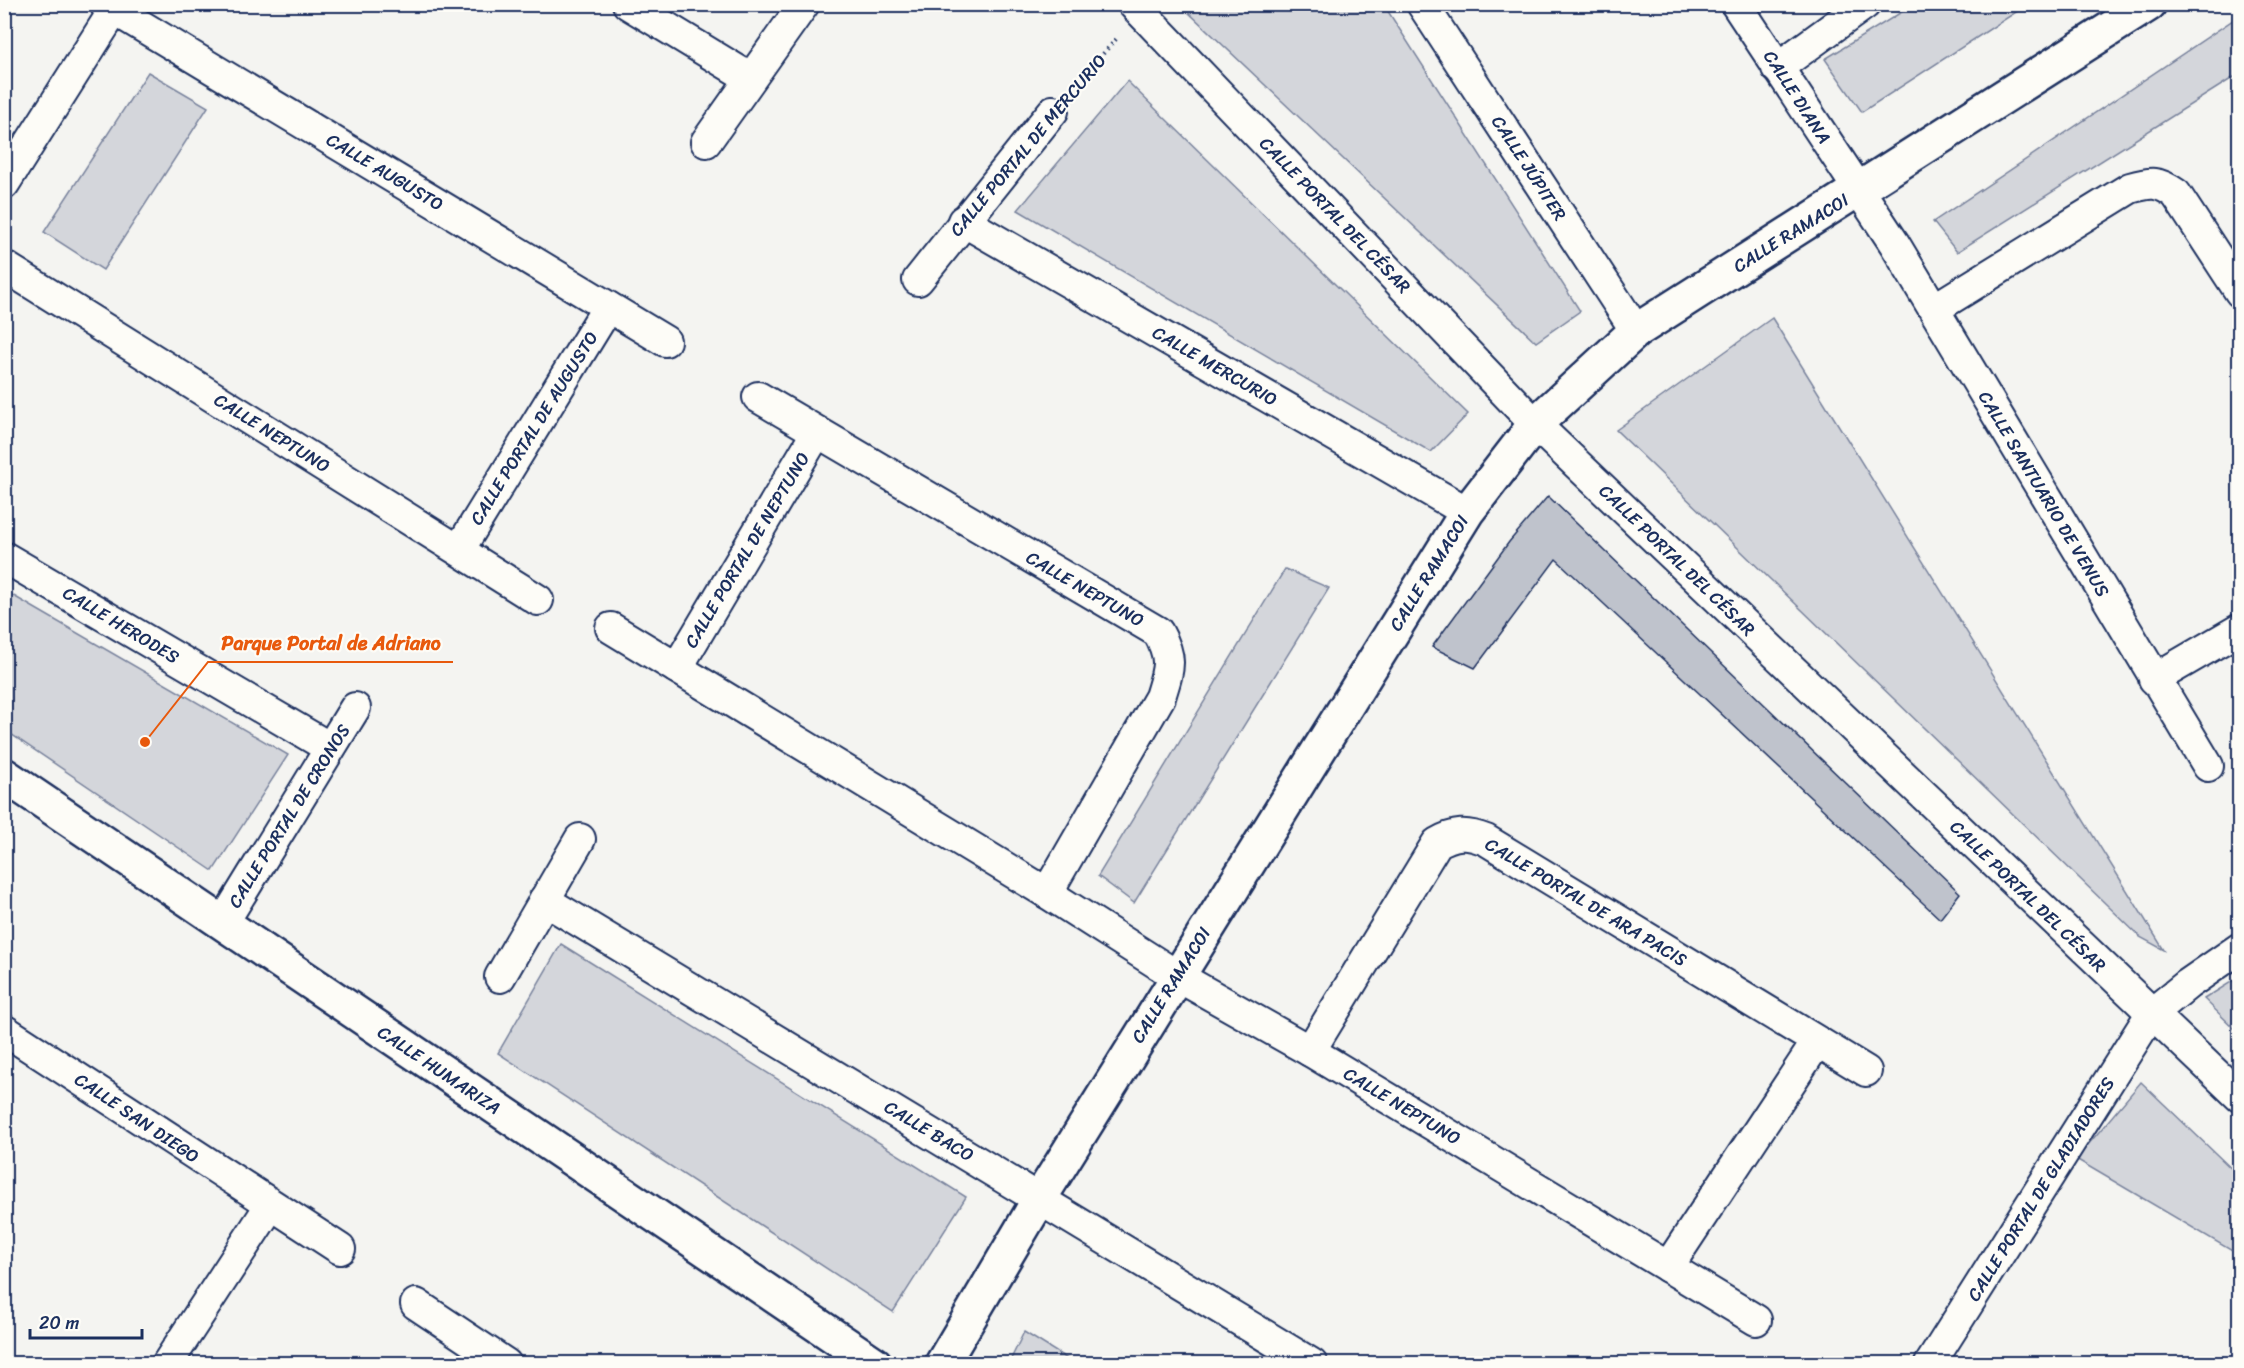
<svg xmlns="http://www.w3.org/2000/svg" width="2244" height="1368" font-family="Sriracha,sans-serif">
  <rect width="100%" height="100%" fill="#f4f4f1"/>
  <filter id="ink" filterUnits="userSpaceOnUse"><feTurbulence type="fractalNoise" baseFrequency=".0167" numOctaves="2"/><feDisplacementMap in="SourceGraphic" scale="12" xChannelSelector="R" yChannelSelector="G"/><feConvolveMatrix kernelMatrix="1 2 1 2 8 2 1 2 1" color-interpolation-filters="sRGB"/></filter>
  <g filter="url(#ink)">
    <g fill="#d4d6db" stroke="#78829c" stroke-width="1.5">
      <polygon points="1193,5 1384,5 1580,311 1536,342 1186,10"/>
      <polygon points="1913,5 2027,5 1862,112 1825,59"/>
      <polygon points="2239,16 2239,74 1957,252 1933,222"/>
      <polygon points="148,72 208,107 103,270 44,232"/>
      <polygon points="1127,81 1468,414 1431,452 1018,210"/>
      <polygon points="1772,318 2164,950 2140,937 1616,430"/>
      <polygon points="1285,569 1329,588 1134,903 1098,876"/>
      <polygon points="5,591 288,755 213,871 5,730"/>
      <polygon points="561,944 966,1197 893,1312 498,1053"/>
      <polygon points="2239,977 2239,1033 2204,999"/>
      <polygon points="2141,1082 2239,1176 2239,1255 2076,1159"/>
      <polygon points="1024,1332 1074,1363 1009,1363"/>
    </g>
    <polygon fill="#bfc3cc" stroke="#1b2f5e" stroke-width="1.5" points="1548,496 1960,893 1940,919 1556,559 1475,668 1432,647 1509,542"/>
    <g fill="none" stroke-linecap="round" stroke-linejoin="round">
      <g stroke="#1b2f5e" stroke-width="34">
        <g id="street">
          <polyline points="105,4 665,341"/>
          <polyline points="628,4 750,78"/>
          <polyline points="1133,4 1535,424 2240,1097"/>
          <polyline points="1422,4 1636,331"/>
          <polyline points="1736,4 1894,243 2208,766"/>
          <polyline points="1777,68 1865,4"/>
          <polyline points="706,142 804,4"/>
          <polyline points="4,184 118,4"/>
          <polyline points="963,221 1467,512"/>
          <polyline points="4,266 538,600"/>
          <polyline points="918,280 1053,111"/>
          <path d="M 1934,309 L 2130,188 C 2151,182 2158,181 2176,194 L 2240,292"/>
          <path d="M 758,397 L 1158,632 C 1173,659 1169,668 1160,697 L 1047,893"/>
          <polyline points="459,550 608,307"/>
          <polyline points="4,557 330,748"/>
          <polyline points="611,628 1047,893 1177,976 1310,1051 1756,1320"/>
          <polyline points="677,668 817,432"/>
          <polyline points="2154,679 2240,629"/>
          <polyline points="544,900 1312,1364"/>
          <polyline points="223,923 355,708"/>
          <polyline points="500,977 580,839"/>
          <polyline points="4,1030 340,1249"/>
          <path d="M 1310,1051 L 1437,843 C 1455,833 1466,832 1486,840 L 1866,1071"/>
          <polyline points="1668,1267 1817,1042"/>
          <polyline points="416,1304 506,1364"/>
          <polyline points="167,1364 270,1206"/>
          <polyline points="1930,1364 2151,1014 2188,984 2240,948"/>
        </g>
      </g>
      <g stroke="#1b2f5e" stroke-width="38">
        <g id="secondary">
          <polyline points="4,775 875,1364"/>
          <polyline points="942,1364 1040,1198 1467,512 1535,424 1636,331 2149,4"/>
        </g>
      </g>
      <polyline stroke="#1b2f5e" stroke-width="4" stroke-dasharray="1.5 4.5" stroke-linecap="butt" points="1075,85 1118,37"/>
      <use href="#street" stroke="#fdfcf7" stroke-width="30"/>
      <use href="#secondary" stroke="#fdfcf7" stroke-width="33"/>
    </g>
  </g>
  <g text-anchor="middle" stroke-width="4.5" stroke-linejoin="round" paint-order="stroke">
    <g font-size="18" fill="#1b2f5e" stroke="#fdfcf7">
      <text transform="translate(1797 97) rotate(57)" y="6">CALLE DIANA</text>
      <text transform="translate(1028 145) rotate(-50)" y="6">CALLE PORTAL DE MERCURIO</text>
      <text transform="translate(1529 168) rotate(57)" y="6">CALLE JÚPITER</text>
      <text transform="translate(385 172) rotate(31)" y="6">CALLE AUGUSTO</text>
      <text transform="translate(1335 215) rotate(46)" y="6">CALLE PORTAL DEL CÉSAR</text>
      <text transform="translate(1791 233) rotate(-32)" y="6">CALLE RAMACOI</text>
      <text transform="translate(1215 366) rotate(30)" y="6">CALLE MERCURIO</text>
      <text transform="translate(534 428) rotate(-58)" y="6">CALLE PORTAL DE AUGUSTO</text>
      <text transform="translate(272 433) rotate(32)" y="6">CALLE NEPTUNO</text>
      <text transform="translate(2044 494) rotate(59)" y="6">CALLE SANTUARIO DE VENUS</text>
      <text transform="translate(747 550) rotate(-59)" y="6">CALLE PORTAL DE NEPTUNO</text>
      <text transform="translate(1677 560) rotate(44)" y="6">CALLE PORTAL DEL CÉSAR</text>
      <text transform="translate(1429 573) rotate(-58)" y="6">CALLE RAMACOI</text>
      <text transform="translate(1085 589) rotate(30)" y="6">CALLE NEPTUNO</text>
      <text transform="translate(121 625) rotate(31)" y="6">CALLE HERODES</text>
      <text transform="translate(289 816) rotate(-58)" y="6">CALLE PORTAL DE CRONOS</text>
      <text transform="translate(2028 896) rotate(44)" y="6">CALLE PORTAL DEL CÉSAR</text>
      <text transform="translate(1586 902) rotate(31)" y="6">CALLE PORTAL DE ARA PACIS</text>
      <text transform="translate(1171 985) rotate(-58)" y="6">CALLE RAMACOI</text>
      <text transform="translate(439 1070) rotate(34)" y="6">CALLE HUMARIZA</text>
      <text transform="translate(1402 1106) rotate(31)" y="6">CALLE NEPTUNO</text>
      <text transform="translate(137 1118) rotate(34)" y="6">CALLE SAN DIEGO</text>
      <text transform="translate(929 1131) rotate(31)" y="6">CALLE BACO</text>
      <text transform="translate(2041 1189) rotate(-58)" y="6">CALLE PORTAL DE GLADIADORES</text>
    </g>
  </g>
  <path fill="none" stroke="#e8590c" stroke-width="2" d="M145 742L208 662H453"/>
  <circle fill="#e8590c" stroke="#fdfcf7" stroke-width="2" cx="145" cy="742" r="6"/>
  <g font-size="20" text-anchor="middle" font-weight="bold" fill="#e8590c" stroke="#fdfcf7" stroke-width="4.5" stroke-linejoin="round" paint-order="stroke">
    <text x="331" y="650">Parque Portal de Adriano</text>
  </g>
  <rect width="2244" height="1368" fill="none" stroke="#fdfcf7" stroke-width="24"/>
  <rect x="12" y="12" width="2220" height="1344" fill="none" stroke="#1b2f5e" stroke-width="2" filter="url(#ink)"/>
  <path d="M30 1329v9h112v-9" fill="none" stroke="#1b2f5e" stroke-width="3"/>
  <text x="39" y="1329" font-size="18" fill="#1b2f5e" stroke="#fdfcf7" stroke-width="4.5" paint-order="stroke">20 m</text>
</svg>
